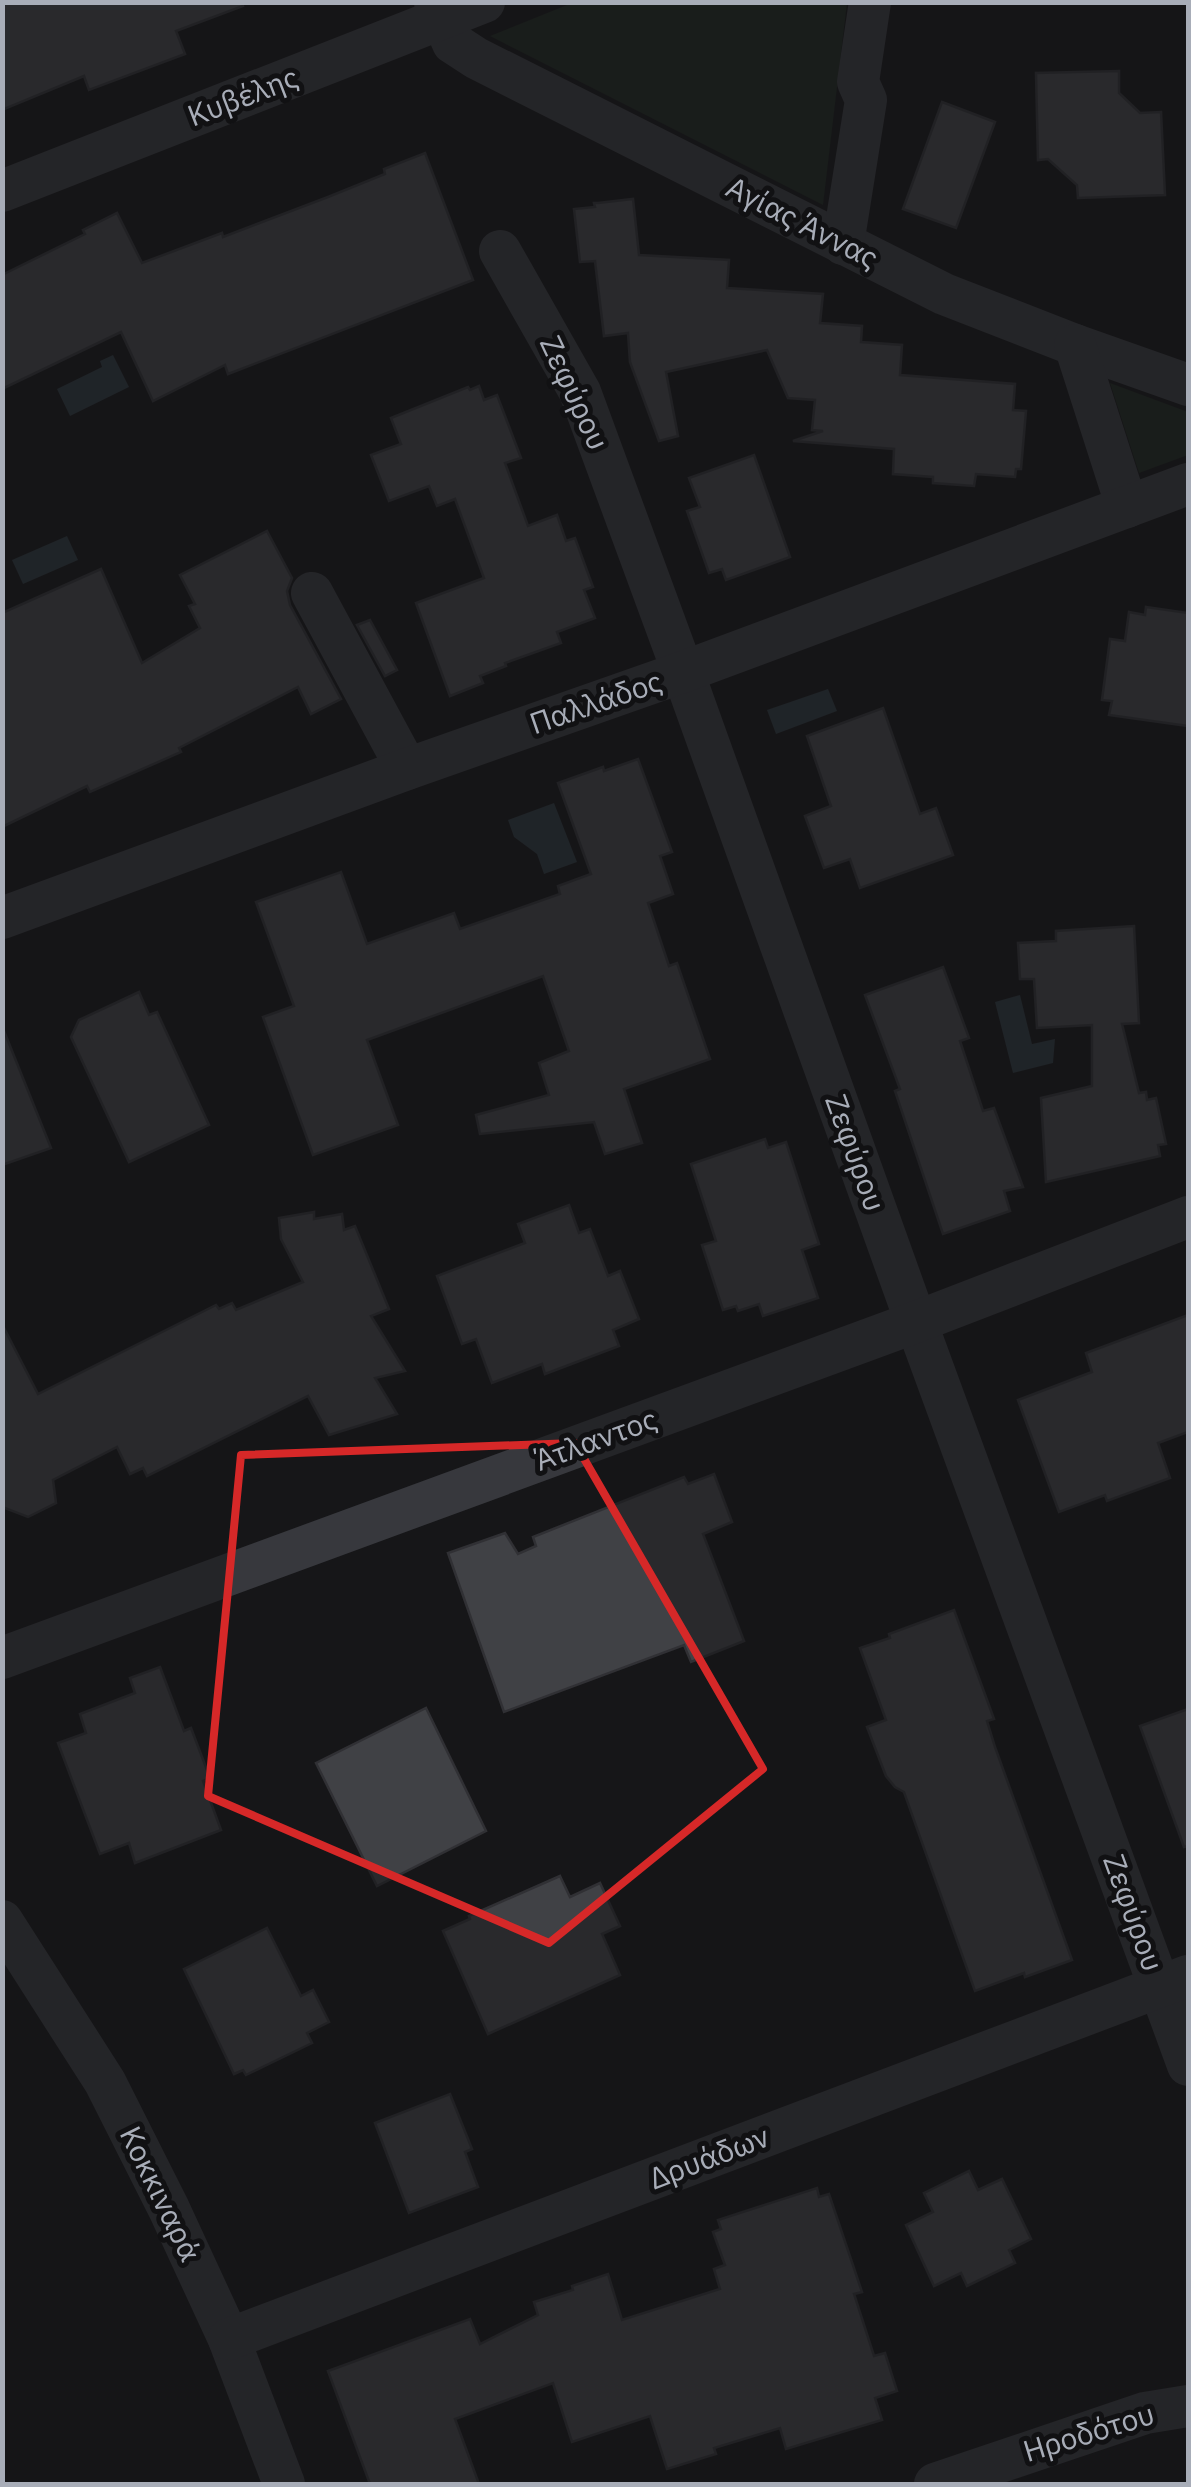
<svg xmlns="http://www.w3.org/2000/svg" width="1191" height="2487" font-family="'IBM Plex Sans',sans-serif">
  <rect width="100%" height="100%" fill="#161618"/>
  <g fill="#1e261f">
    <polygon points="572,3 847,3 823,205 490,36"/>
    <polygon points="1110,383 1188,412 1188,455 1139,473"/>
  </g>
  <g fill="#2c353c">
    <polygon points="113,355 129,387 70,416 57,389 102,367 100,361"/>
    <polygon points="67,536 78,560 23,584 12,560"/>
    <polygon points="828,689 837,711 776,734 767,710"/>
    <polygon points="554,803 577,862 544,874 537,854 514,837 508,820"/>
    <polygon points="1020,995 1032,1044 1055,1039 1053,1063 1013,1073 995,1002"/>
  </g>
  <g fill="#404145" stroke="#303034" stroke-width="2.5">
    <polygon points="2,2 242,2 243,6 176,31 185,54 89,90 84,76 2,110"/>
    <polygon points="1119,71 1119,93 1140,113 1161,112 1165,195 1078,198 1077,185 1048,159 1038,160 1036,73"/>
    <polygon points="942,102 995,122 956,228 903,209"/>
    <polygon points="425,153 473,280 228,374 225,365 153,401 121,332 2,389 2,275 85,234 83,230 117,213 142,263 222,233 223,237 328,197 385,174 384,169"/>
    <polygon points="633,199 639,255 729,260 727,288 823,294 820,323 862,326 861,342 902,345 900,375 1015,384 1013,410 1026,411 1021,469 1016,469 1015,477 976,474 974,486 933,483 933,477 893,474 894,449 793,441 823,431 812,430 815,400 788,398 767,350 666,372 678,436 659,441 630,362 628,333 604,336 595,261 580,262 574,209 595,207 594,203 598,203"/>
    <polygon points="479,386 484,400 497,395 521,458 505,463 528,526 557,515 566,541 575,538 593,587 584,590 595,618 557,632 561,643 505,663 506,666 480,676 483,683 450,696 416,603 484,578 455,499 437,506 429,486 389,501 371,455 401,444 391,418 468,387 470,390"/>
    <polygon points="754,455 790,557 726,580 722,569 709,573 687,511 700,507 689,478"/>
    <polygon points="267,531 292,578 287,591 290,605 341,699 311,714 298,687 179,748 181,752 90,792 87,786 2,827 2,613 101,569 142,663 200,628 189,606 195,604 180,575"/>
    <polygon points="1146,607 1188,613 1188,726 1109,715 1112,701 1102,700 1110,639 1125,641 1129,612 1145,615"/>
    <polygon points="370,620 397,670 385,676 357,625"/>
    <polygon points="883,708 920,814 936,808 953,855 860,888 850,859 824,868 805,816 831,806 807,736"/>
    <polygon points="638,759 672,852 660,856 673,894 648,903 669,966 677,963 710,1059 624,1089 642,1143 605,1154 594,1122 480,1134 476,1115 549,1095 539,1063 569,1051 543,976 367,1040 398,1125 313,1155 263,1017 294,1006 256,902 341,872 367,944 454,913 460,929 560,894 558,886 591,874 558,783 603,767 604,771"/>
    <polygon points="1134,926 1139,1023 1122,1024 1139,1093 1146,1092 1147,1100 1156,1098 1166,1144 1158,1145 1160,1156 1046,1182 1041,1098 1092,1086 1092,1025 1037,1028 1034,979 1020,979 1018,943 1056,941 1056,931"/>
    <polygon points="943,967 969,1038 960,1041 983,1111 994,1108 1023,1187 1004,1191 1010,1211 943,1234 895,1091 900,1089 865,995"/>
    <polygon points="139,992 149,1015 157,1012 209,1125 129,1162 71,1037 79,1020"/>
    <polygon points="2,1031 4,1031 51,1148 2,1165"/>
    <polygon points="765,1139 768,1148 786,1142 819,1244 802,1250 818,1298 763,1316 759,1304 738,1311 736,1306 723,1310 702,1245 716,1241 691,1164"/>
    <polygon points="569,1205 579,1233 590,1229 608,1276 620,1271 639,1319 613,1330 619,1346 545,1374 542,1364 492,1383 476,1339 462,1344 437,1276 525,1243 518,1224"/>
    <polygon points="314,1212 314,1219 342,1214 344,1230 355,1226 389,1309 371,1316 405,1371 375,1378 397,1414 329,1435 308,1396 147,1476 143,1468 130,1474 117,1447 53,1480 56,1503 28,1517 2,1507 2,1324 38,1394 216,1305 219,1309 232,1303 236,1310 303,1282 281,1239 279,1218"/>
    <polygon points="1188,1315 1188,1432 1158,1443 1170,1478 1107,1501 1105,1495 1059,1512 1018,1400 1092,1372 1086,1353"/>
    <polygon points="714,1474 732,1522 703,1534 744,1641 691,1662 684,1645 504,1712 448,1553 505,1533 518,1554 536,1546 533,1537 684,1477 688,1484"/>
    <polygon points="954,1610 994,1719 987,1721 995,1747 1072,1960 1025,1977 1024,1973 975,1991 904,1792 895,1787 886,1776 867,1727 886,1720 860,1648 890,1638 889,1634"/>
    <polygon points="160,1667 184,1731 191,1728 210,1778 203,1781 221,1830 135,1863 129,1843 100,1854 58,1743 86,1733 80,1714 135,1693 130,1678"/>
    <polygon points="426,1708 486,1831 377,1886 316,1763"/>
    <polygon points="1188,1709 1188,1846 1184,1847 1140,1726"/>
    <polygon points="560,1876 570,1897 600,1883 620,1926 602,1934 620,1975 488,2034 443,1931 470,1919 469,1916"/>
    <polygon points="267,1928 301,1996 313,1990 329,2022 307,2033 312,2043 246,2075 243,2070 234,2074 184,1969"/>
    <polygon points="450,2094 472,2149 465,2152 478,2187 409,2213 375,2123"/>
    <polygon points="969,2171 978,2190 1002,2179 1031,2239 1009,2250 1015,2263 967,2286 961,2273 934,2286 906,2225 933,2212 924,2193"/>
    <polygon points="817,2188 819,2197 829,2194 862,2292 854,2294 874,2356 885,2353 897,2391 875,2398 882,2420 786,2449 780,2428 714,2448 716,2454 667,2469 650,2416 572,2442 553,2383 455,2419 479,2484 370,2484 328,2371 470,2319 480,2344 538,2315 534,2302 573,2290 572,2286 608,2274 622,2320 720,2289 714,2269 725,2265 713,2232 721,2229 718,2220"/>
  </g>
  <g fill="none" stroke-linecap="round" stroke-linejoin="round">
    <g stroke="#37383d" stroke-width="42">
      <polyline points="435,2 453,43 476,58 944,294 1075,345 1188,385"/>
      <polyline points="2,191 484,2"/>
      <polyline points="843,244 866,100 858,82 870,2"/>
      <polyline points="500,251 580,392 683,672 916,1322 1188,2065"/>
      <polyline points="1075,345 1127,507"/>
      <polyline points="312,593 407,769"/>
      <polyline points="2,918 407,769 683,672 1188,484"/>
      <polyline points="2,1658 916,1322 1188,1217"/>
      <polyline points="2,1921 105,2082 169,2209 229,2339 284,2484"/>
      <polyline points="229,2339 1188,1976"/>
      <polyline points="935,2484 1145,2413 1188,2406"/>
    </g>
  </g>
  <path d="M0 0H1191V2487H0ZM 575,1443 L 763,1769 L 549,1943 L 208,1796 L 241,1455 Z" fill="#161618" fill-opacity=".55" fill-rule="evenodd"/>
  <path fill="none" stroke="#d62828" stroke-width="8" stroke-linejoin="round" d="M 575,1443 L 763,1769 L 549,1943 L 208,1796 L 241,1455 Z"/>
  <g text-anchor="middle" stroke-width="10" stroke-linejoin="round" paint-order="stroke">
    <g font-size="30" fill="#a8adb8" stroke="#111113">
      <text transform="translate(243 97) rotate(-21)" y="10">Κυβέλης</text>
      <text transform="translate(802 223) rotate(27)" y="10">Αγίας Άννας</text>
      <text transform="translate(574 393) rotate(65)" y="10">Ζεφύρου</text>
      <text transform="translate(596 703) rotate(-19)" y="10">Παλλάδος</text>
      <text transform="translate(855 1153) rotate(70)" y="10">Ζεφύρου</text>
      <text transform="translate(596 1440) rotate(-20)" y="10">Άτλαντος</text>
      <text transform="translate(1133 1913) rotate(70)" y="10">Ζεφύρου</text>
      <text transform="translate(709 2158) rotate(-21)" y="10">Δρυάδων</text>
      <text transform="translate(160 2194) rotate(64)" y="10">Κοκκιναρά</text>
      <text transform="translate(1089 2433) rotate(-17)" y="10">Ηροδότου</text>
    </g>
  </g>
  <rect width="1191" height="2487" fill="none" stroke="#a8adb8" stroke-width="10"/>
</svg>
